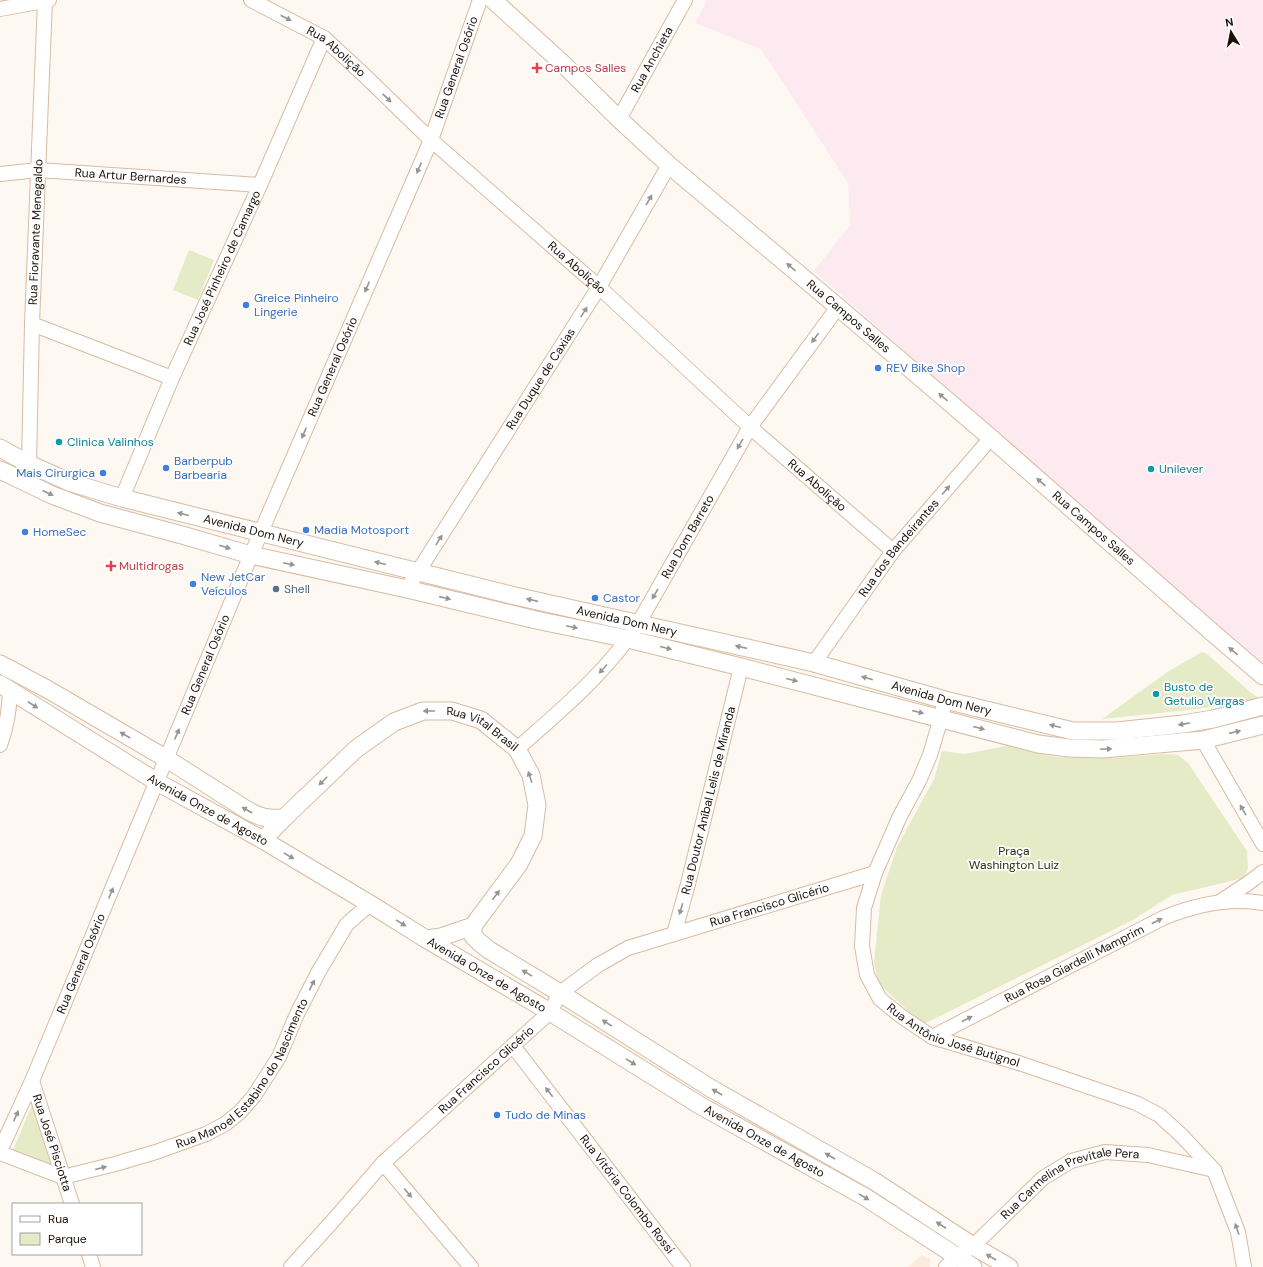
<svg xmlns="http://www.w3.org/2000/svg" width="1263" height="1267" font-family="'DM Sans',sans-serif">
  <rect width="100%" height="100%" fill="#fef8f2"/>
  <polygon fill="#fde9f0" points="707,0 1263,0 1263,667 814,271 850,225 848,183 761,49 695,23"/>
  <polygon fill="#fbecdf" points="922,1255 930,1258 930,1267 908,1267"/>
  <g fill="#e5ebc6">
    <polygon points="189,250 214,260 198,300 173,290"/>
    <polygon points="1202,652 1207,654 1250,692 1262,700 1197,709 1102,719 1169,671"/>
    <polygon points="1007,746 1056,757 1110,758 1164,754 1178,755 1188,763 1247,851 1248,868 1244,878 1172,895 1133,920 926,1023 915,1017 878,983 874,962 881,895 897,847 934,779 942,751 965,754"/>
    <polygon points="32,1105 57,1167 13,1150"/>
  </g>
  <g fill="none" stroke-linecap="round" stroke-linejoin="round">
    <g stroke="#d8bba0" stroke-width="16">
      <g id="minor">
        <path id="s1" d="M 251,0 L 324,38 L 363,74 L 431,140 L 599,287 L 750,427 L 893,551"/>
        <polyline points="0,9 49,0"/>
        <path id="s2" d="M 619,119 L 685,0"/>
        <path id="s3" d="M 0,174 L 38,170 L 260,185"/>
        <polyline points="32,324 172,378"/>
        <path id="s4" d="M 29,464 L 32,324 L 45,0"/>
        <path id="s5" d="M 122,498 L 172,378 L 260,185 L 324,38"/>
        <path id="s6" d="M 407,589 L 599,287 L 669,165"/>
        <path id="s7" d="M 814,663 L 893,551 L 991,438"/>
        <path id="s8" d="M 945,700 L 941,718 L 930,755 L 919,781 L 900,816 L 875,873 L 864,908 L 862,946 L 867,975 L 880,999 L 901,1016 L 932,1037 L 1019,1063 L 1136,1103 L 1159,1115 L 1181,1135 L 1214,1170 L 1238,1232 L 1244,1267"/>
        <polyline points="1203,740 1263,844"/>
        <path d="M 0,745 C 7,726 9,711 10,690"/>
        <path id="s9" d="M 517,749 C 561,710 606,673 638,624 L 750,427 L 838,307"/>
        <polyline points="1221,901 1247,884 1263,872"/>
        <path id="s10" d="M 674,934 L 688,884 L 741,667"/>
        <path id="s11" d="M 932,1037 L 1163,918 C 1195,905 1228,897 1263,903"/>
        <path id="s12" d="M 513,1046 L 683,1267"/>
        <path id="s13" d="M 32,1081 L 72,1204"/>
        <path id="s14" d="M 0,1151 L 32,1081 L 251,555 L 431,140 L 480,0"/>
        <path id="s15" d="M 0,1153 L 63,1177 L 115,1164 L 156,1152 L 206,1134 L 225,1124 L 240,1112 L 254,1096 L 279,1057 L 297,1014 L 319,971 L 347,924 L 370,904"/>
        <polyline points="383,1163 471,1267"/>
        <polyline points="89,1254 93,1267"/>
        <path id="s16" d="M 291,1267 L 331,1223 L 383,1163 L 550,1012 L 560,993 L 598,965 L 628,948 L 875,873"/>
        <path id="s17" d="M 946,1267 L 957,1257 L 973,1246 L 1043,1178 L 1071,1161 L 1105,1152 L 1148,1155 L 1214,1170"/>
      </g>
    </g>
    <g stroke="#d8bba0" stroke-width="19">
      <g id="major">
        <path id="s18" d="M 493,0 L 560,61 L 619,119 L 669,165 L 838,307 L 991,438 L 1213,633 L 1263,676"/>
        <path id="s19" d="M 0,448 L 29,464 L 69,482 L 122,498 L 515,596 L 814,663 L 945,700 L 1073,731 L 1117,731 L 1183,724 L 1213,719 L 1263,706"/>
        <polyline points="0,470 52,495 100,513 182,535 251,555 407,589 536,620 628,639 741,667 1038,744 1069,748 1103,749 1203,740 1263,725"/>
        <path d="M 0,664 L 47,689 L 167,759 L 247,810 C 261,818 268,819 284,818"/>
        <path id="s20" d="M 0,684 L 157,782 L 263,840 L 370,904 L 426,939 L 550,1012 L 701,1106 L 865,1197 L 973,1267"/>
        <path id="s21" d="M 263,840 L 284,818 L 356,749 L 394,722 L 423,711 L 452,711 L 481,720 L 517,749 L 531,775 L 537,805 L 533,836 L 519,864 L 473,926"/>
        <polyline points="473,926 473,936 479,942 489,950 560,993 712,1089 874,1181 973,1246 1009,1267"/>
        <polyline points="426,939 441,937 473,926"/>
      </g>
    </g>
    <use href="#minor" stroke="#fff" stroke-width="14"/>
    <use href="#major" stroke="#fff" stroke-width="17"/>
  </g>
  <defs><path id="oneway-solid" d="M-6-.8H1V-3.2L6.5 0L1 3.2V.8H-6Z"/></defs>
  <g fill="#989490">
    <use href="#oneway-solid" transform="translate(286 18) rotate(27)"/>
    <use href="#oneway-solid" transform="translate(387 98) rotate(44)"/>
    <use href="#oneway-solid" transform="translate(419 168) rotate(114)"/>
    <use href="#oneway-solid" transform="translate(649 200) rotate(-60)"/>
    <use href="#oneway-solid" transform="translate(791 267) rotate(-140)"/>
    <use href="#oneway-solid" transform="translate(367 287) rotate(114)"/>
    <use href="#oneway-solid" transform="translate(584 312) rotate(-58)"/>
    <use href="#oneway-solid" transform="translate(815 338) rotate(126)"/>
    <use href="#oneway-solid" transform="translate(943 397) rotate(-139)"/>
    <use href="#oneway-solid" transform="translate(304 433) rotate(113)"/>
    <use href="#oneway-solid" transform="translate(740 444) rotate(120)"/>
    <use href="#oneway-solid" transform="translate(1041 482) rotate(-139)"/>
    <use href="#oneway-solid" transform="translate(946 490) rotate(-49)"/>
    <use href="#oneway-solid" transform="translate(48 493) rotate(24)"/>
    <use href="#oneway-solid" transform="translate(183 514) rotate(-166)"/>
    <use href="#oneway-solid" transform="translate(439 540) rotate(-58)"/>
    <use href="#oneway-solid" transform="translate(225 547) rotate(17)"/>
    <use href="#oneway-solid" transform="translate(380 563) rotate(-166)"/>
    <use href="#oneway-solid" transform="translate(289 564) rotate(12)"/>
    <use href="#oneway-solid" transform="translate(655 594) rotate(120)"/>
    <use href="#oneway-solid" transform="translate(445 598) rotate(13)"/>
    <use href="#oneway-solid" transform="translate(532 600) rotate(-167)"/>
    <use href="#oneway-solid" transform="translate(572 627) rotate(12)"/>
    <use href="#oneway-solid" transform="translate(741 647) rotate(-167)"/>
    <use href="#oneway-solid" transform="translate(666 648) rotate(14)"/>
    <use href="#oneway-solid" transform="translate(1233 651) rotate(-140)"/>
    <use href="#oneway-solid" transform="translate(603 669) rotate(132)"/>
    <use href="#oneway-solid" transform="translate(867 678) rotate(-164)"/>
    <use href="#oneway-solid" transform="translate(792 680) rotate(14)"/>
    <use href="#oneway-solid" transform="translate(33 705) rotate(33)"/>
    <use href="#oneway-solid" transform="translate(429 711) rotate(180)"/>
    <use href="#oneway-solid" transform="translate(918 712) rotate(14)"/>
    <use href="#oneway-solid" transform="translate(1184 724) rotate(171)"/>
    <use href="#oneway-solid" transform="translate(1055 726) rotate(-166)"/>
    <use href="#oneway-solid" transform="translate(979 728) rotate(15)"/>
    <use href="#oneway-solid" transform="translate(1235 732) rotate(-13)"/>
    <use href="#oneway-solid" transform="translate(177 734) rotate(-67)"/>
    <use href="#oneway-solid" transform="translate(125 735) rotate(-150)"/>
    <use href="#oneway-solid" transform="translate(1106 749) rotate(-3)"/>
    <use href="#oneway-solid" transform="translate(530 777) rotate(-108)"/>
    <use href="#oneway-solid" transform="translate(323 781) rotate(135)"/>
    <use href="#oneway-solid" transform="translate(247 810) rotate(-150)"/>
    <use href="#oneway-solid" transform="translate(1243 810) rotate(-120)"/>
    <use href="#oneway-solid" transform="translate(289 856) rotate(31)"/>
    <use href="#oneway-solid" transform="translate(111 893) rotate(-67)"/>
    <use href="#oneway-solid" transform="translate(496 895) rotate(-53)"/>
    <use href="#oneway-solid" transform="translate(681 909) rotate(106)"/>
    <use href="#oneway-solid" transform="translate(1157 921) rotate(-27)"/>
    <use href="#oneway-solid" transform="translate(401 923) rotate(32)"/>
    <use href="#oneway-solid" transform="translate(527 973) rotate(-149)"/>
    <use href="#oneway-solid" transform="translate(312 985) rotate(-64)"/>
    <use href="#oneway-solid" transform="translate(967 1019) rotate(-27)"/>
    <use href="#oneway-solid" transform="translate(607 1023) rotate(-148)"/>
    <use href="#oneway-solid" transform="translate(631 1062) rotate(32)"/>
    <use href="#oneway-solid" transform="translate(549 1092) rotate(-128)"/>
    <use href="#oneway-solid" transform="translate(717 1092) rotate(-150)"/>
    <use href="#oneway-solid" transform="translate(16 1116) rotate(-65)"/>
    <use href="#oneway-solid" transform="translate(830 1156) rotate(-150)"/>
    <use href="#oneway-solid" transform="translate(101 1168) rotate(-15)"/>
    <use href="#oneway-solid" transform="translate(408 1193) rotate(50)"/>
    <use href="#oneway-solid" transform="translate(864 1197) rotate(31)"/>
    <use href="#oneway-solid" transform="translate(941 1225) rotate(-147)"/>
    <use href="#oneway-solid" transform="translate(1237 1229) rotate(-109)"/>
    <use href="#oneway-solid" transform="translate(991 1257) rotate(-150)"/>
  </g>
  <g fill="#e0444e" stroke="#fff" stroke-width="1.5">
    <path d="M535 62h4v4h4v4h-4v4h-4v-4h-4v-4h4z"/>
    <path d="M109 560h4v4h4v4h-4v4h-4v-4h-4v-4h4z"/>
  </g>
  <g fill="#3f7fe0" stroke="#fff" stroke-width="1.5">
    <circle cx="246" cy="305" r="4"/>
    <circle cx="878" cy="368" r="4"/>
    <circle cx="166" cy="468" r="4"/>
    <circle cx="103" cy="473" r="4"/>
    <circle cx="306" cy="530" r="4"/>
    <circle cx="25" cy="532" r="4"/>
    <circle cx="193" cy="584" r="4"/>
    <circle cx="595" cy="598" r="4"/>
    <circle cx="497" cy="1115" r="4"/>
  </g>
  <g fill="#0f9aa8" stroke="#fff" stroke-width="1.5">
    <circle cx="59" cy="442" r="4"/>
    <circle cx="1151" cy="469" r="4"/>
    <circle cx="1156" cy="694" r="4"/>
  </g>
  <circle fill="#5c6f8a" stroke="#fff" stroke-width="1.5" cx="276" cy="589" r="4"/>
  <g text-anchor="middle" stroke-width="3.5" stroke-linejoin="round" paint-order="stroke">
    <g font-size="12" fill="#1b1108" stroke="#fff">
      <text dy="4" stroke="none"><textPath href="#s1" startOffset="100">Rua Abolição</textPath></text>
      <text dy="4" stroke="none"><textPath href="#s2" startOffset="68">Rua Anchieta</textPath></text>
      <text dy="4" stroke="none"><textPath href="#s14" startOffset="1176">Rua General Osório</textPath></text>
      <text dy="4" stroke="none"><textPath href="#s3" startOffset="131">Rua Artur Bernardes</textPath></text>
      <text dy="4" stroke="none"><textPath href="#s4" startOffset="232">Rua Fioravante Menegaldo</textPath></text>
      <text dy="4" stroke="none"><textPath href="#s5" startOffset="251">Rua José Pinheiro de Camargo</textPath></text>
      <text dy="4" stroke="none"><textPath href="#s1" startOffset="424">Rua Abolição</textPath></text>
      <text dy="4" stroke="none"><textPath href="#s18" startOffset="476">Rua Campos Salles</textPath></text>
      <text dy="4" stroke="none"><textPath href="#s14" startOffset="852">Rua General Osório</textPath></text>
      <text dy="4" stroke="none"><textPath href="#s6" startOffset="249">Rua Duque de Caxias</textPath></text>
      <text dy="4" stroke="none"><textPath href="#s1" startOffset="748">Rua Abolição</textPath></text>
      <text dy="4" stroke="none"><textPath href="#s18" startOffset="800">Rua Campos Salles</textPath></text>
      <text dy="4" stroke="none"><textPath href="#s19" startOffset="268">Avenida Dom Nery</textPath></text>
      <text dy="4" stroke="none"><textPath href="#s9" startOffset="275">Rua Dom Barreto</textPath></text>
      <text dy="4" stroke="none"><textPath href="#s7" startOffset="143">Rua dos Bandeirantes</textPath></text>
      <text dy="4" stroke="none"><textPath href="#s19" startOffset="652">Avenida Dom Nery</textPath></text>
      <text dy="4" stroke="none"><textPath href="#s14" startOffset="528">Rua General Osório</textPath></text>
      <text dy="4" stroke="none"><textPath href="#s19" startOffset="976">Avenida Dom Nery</textPath></text>
      <text dy="4" stroke="none"><textPath href="#s21" startOffset="272">Rua Vital Brasil</textPath></text>
      <text dy="4" stroke="none"><textPath href="#s10" startOffset="138">Rua Doutor Aníbal Lelis de Miranda</textPath></text>
      <text dy="4" stroke="none"><textPath href="#s20" startOffset="243">Avenida Onze de Agosto</textPath></text>
      <text dy="4" stroke="none"><textPath href="#s16" startOffset="615">Rua Francisco Glicério</textPath></text>
      <text dy="4" stroke="none"><textPath href="#s14" startOffset="204">Rua General Osório</textPath></text>
      <text dy="4" stroke="none"><textPath href="#s11" startOffset="160">Rua Rosa Giardelli Mamprim</textPath></text>
      <text dy="4" stroke="none"><textPath href="#s20" startOffset="567">Avenida Onze de Agosto</textPath></text>
      <text dy="4" stroke="none"><textPath href="#s8" startOffset="402">Rua Antônio José Butignol</textPath></text>
      <text dy="4" stroke="none"><textPath href="#s16" startOffset="278">Rua Francisco Glicério</textPath></text>
      <text dy="4" stroke="none"><textPath href="#s15" startOffset="287">Rua Manoel Estabino do Nascimento</textPath></text>
      <text dy="4" stroke="none"><textPath href="#s20" startOffset="891">Avenida Onze de Agosto</textPath></text>
      <text dy="4" stroke="none"><textPath href="#s13" startOffset="65">Rua José Pisciotta</textPath></text>
      <text dy="4" stroke="none"><textPath href="#s17" startOffset="155">Rua Carmelina Previtale Pera</textPath></text>
      <text dy="4" stroke="none"><textPath href="#s12" startOffset="187">Rua Vitória Colombo Rossi</textPath></text>
    </g>
    <g font-size="12" fill="#be3a42" stroke="#fff" text-anchor="start">
      <text x="545" y="72">Campos Salles</text>
      <text x="119" y="570">Multidrogas</text>
    </g>
    <g font-size="12" fill="#366cbe" stroke="#fff" text-anchor="start">
      <text x="254" y="302">Greice Pinheiro<tspan x="254" dy="14">Lingerie</tspan></text>
      <text x="886" y="372">REV Bike Shop</text>
      <text x="174" y="465">Barberpub<tspan x="174" dy="14">Barbearia</tspan></text>
      <text x="95" y="477" text-anchor="end">Mais Cirurgica</text>
      <text x="314" y="534">Madia Motosport</text>
      <text x="33" y="536">HomeSec</text>
      <text x="201" y="581">New JetCar<tspan x="201" dy="14">Veículos</tspan></text>
      <text x="603" y="602">Castor</text>
      <text x="505" y="1119">Tudo de Minas</text>
    </g>
    <g font-size="12" fill="#0d838f" stroke="#fff" text-anchor="start">
      <text x="67" y="446">Clinica Valinhos</text>
      <text x="1159" y="473">Unilever</text>
      <text x="1164" y="691">Busto de<tspan x="1164" dy="14">Getulio Vargas</tspan></text>
    </g>
    <g font-size="12" fill="#4e5e75" stroke="#fff" text-anchor="start">
      <text x="284" y="593">Shell</text>
    </g>
    <g font-size="12" fill="#2a2d0c" stroke="#fff">
      <text x="1014" y="855">Praça<tspan x="1014" dy="14">Washington Luiz</tspan></text>
    </g>
  </g>
  <rect x="12" y="1203" width="130" height="52" fill="#ffffff" stroke="#a4a09c"/>
  <rect x="20" y="1216" width="20" height="6" fill="#ffffff" stroke="#a4a09c"/>
  <text x="48" y="1223" font-size="12" fill="#1b1108">Rua</text>
  <rect x="20" y="1233" width="20" height="12" fill="#e5ebc6" stroke="#a4a09c"/>
  <text x="48" y="1243" font-size="12" fill="#1b1108">Parque</text>
  <g transform="translate(1231 32) rotate(350)" stroke="#ffffff" stroke-width="3" paint-order="stroke">
  <path d="M0-3L7 15L0 10L-7 15Z" fill="#1b1108"/>
  <text y="-6" font-size="11" font-weight="bold" text-anchor="middle" fill="#1b1108">N</text>
  </g>
</svg>
